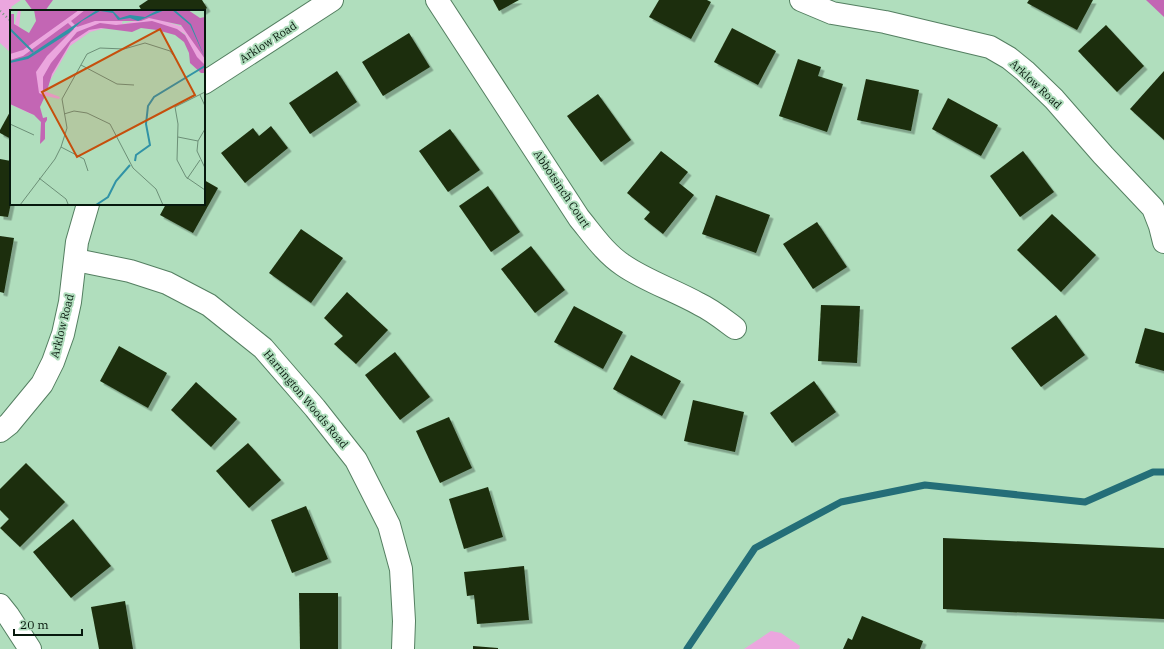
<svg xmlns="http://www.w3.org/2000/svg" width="1164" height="649" font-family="'IBM Plex Serif',serif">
  <defs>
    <filter id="shadow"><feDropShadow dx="3.5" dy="3.5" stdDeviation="0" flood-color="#0004"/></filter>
  </defs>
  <rect width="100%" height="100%" fill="#b0debd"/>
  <g fill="#eba6de">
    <polygon points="0,0 21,0 11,7 14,11 11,11 11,53 0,43"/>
    <polygon points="771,631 781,633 800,646 799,649 744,649"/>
  </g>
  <g fill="#c366b4">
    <polygon points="25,0 53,0 45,11 33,11"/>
    <polygon points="1146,0 1164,0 1164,17"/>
  </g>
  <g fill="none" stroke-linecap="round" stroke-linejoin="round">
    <polyline stroke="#246e78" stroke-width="7" points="687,649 755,548 841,502 925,485 1085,502 1153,472 1164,472"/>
  </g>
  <g fill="#1b2e0c" filter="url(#shadow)">
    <polygon points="148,0 202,0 207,8 203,11 142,11 139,6"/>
    <polygon points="493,0 519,0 499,11"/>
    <polygon points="659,0 707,0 711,2 691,39 649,17"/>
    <polygon points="1029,0 1093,0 1077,30 1027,3"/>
    <polygon points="1106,25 1144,66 1117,92 1078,51"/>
    <polygon points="732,28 776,51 758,85 714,62"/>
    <polygon points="409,33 430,67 383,96 362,62"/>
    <polygon points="798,59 821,67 818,76 843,84 827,132 779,116"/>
    <polygon points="337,71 357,102 310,134 289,103"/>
    <polygon points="1164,71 1164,140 1130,109"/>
    <polygon points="866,79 919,90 911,131 857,120"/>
    <polygon points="598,94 631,140 601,162 567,116"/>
    <polygon points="948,98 998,125 981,156 932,129"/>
    <polygon points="11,110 11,139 0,133 0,130"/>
    <polygon points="271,126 288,148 245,183 221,153 253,128 259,136"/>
    <polygon points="450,129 480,170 448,192 419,151"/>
    <polygon points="661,151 688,172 679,183 694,195 663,234 644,219 650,212 627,193"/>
    <polygon points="1023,151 1054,192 1020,217 990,176"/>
    <polygon points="0,159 11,161 11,203 8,217 0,216"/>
    <polygon points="204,180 218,188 193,233 160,215 166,204 204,204"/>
    <polygon points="488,186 520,232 491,252 459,206"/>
    <polygon points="716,195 770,215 756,253 702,234"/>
    <polygon points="1052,214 1096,255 1061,292 1017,250"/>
    <polygon points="817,222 847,267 813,289 783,244"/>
    <polygon points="301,229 343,258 311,303 269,273"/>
    <polygon points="0,236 14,238 4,293 0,292"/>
    <polygon points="531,246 565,290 535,313 501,269"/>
    <polygon points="347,292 388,330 356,364 334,344 343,336 324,318"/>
    <polygon points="821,305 860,306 857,363 818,361"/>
    <polygon points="574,306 623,332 603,369 554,342"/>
    <polygon points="1056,315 1085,355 1041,387 1011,348"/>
    <polygon points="1145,328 1164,333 1164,371 1135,363"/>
    <polygon points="119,346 167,373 148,408 100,381"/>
    <polygon points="395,352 430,397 400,420 365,375"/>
    <polygon points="631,355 681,381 662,416 613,389"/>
    <polygon points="814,381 836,412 792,443 770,413"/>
    <polygon points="196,382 237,419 211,447 171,410"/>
    <polygon points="693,400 744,412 735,452 684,441"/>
    <polygon points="449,417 472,468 440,483 416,431"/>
    <polygon points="248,443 281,480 249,508 216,471"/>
    <polygon points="26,463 65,502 20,547 0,528 9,519 0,510 0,489"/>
    <polygon points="488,487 503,537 464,549 449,499"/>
    <polygon points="306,506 328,559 292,573 271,520"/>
    <polygon points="73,519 111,566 71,598 33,552"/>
    <polygon points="943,538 1164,548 1164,619 943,609"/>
    <polygon points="524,566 529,620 477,624 474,595 467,596 464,572"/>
    <polygon points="299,593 338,593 338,649 300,649"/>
    <polygon points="125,601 133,649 99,649 91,607"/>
    <polygon points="862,616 923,641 920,649 843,649 848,638 852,640"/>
    <polygon points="473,646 498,648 498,649 473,649"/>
  </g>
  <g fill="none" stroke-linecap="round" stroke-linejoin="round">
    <g stroke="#547f61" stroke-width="24">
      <g id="minor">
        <path d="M 437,0 L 579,218 C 593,235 605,253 623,265 C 646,281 674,290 699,304 C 712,310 723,319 735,328"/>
        <polyline points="801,0 832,13 885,22 990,47 1009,58 1025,71 1054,99 1103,155 1153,208 1160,226 1164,242"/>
        <polyline points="204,83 332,0"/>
        <polyline points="76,260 130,271 167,283 209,305 263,348 315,408 356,460 389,525 401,569 404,621 403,649"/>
        <polyline points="0,431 9,424 42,384 53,362 63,334 70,302 77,242 88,204"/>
        <polyline points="0,605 8,615 30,649"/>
      </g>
    </g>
    <polyline stroke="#789c83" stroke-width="2.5" stroke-dasharray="1 3" stroke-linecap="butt" points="0,11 11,21"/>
    <use href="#minor" stroke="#fff" stroke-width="22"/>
  </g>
  <g text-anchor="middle" stroke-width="4" stroke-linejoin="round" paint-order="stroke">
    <g font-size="11" fill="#07180d" stroke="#b0debd">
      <text transform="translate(268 42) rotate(-33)" y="4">Arklow Road</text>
      <text transform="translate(1036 84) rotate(43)" y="4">Arklow Road</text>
      <text transform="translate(562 189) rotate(56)" y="4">Abbotsinch Court</text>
      <text transform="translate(62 326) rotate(-76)" y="4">Arklow Road</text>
      <text transform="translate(306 399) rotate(50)" y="4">Harrington Woods Road</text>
    </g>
  </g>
  <g transform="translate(10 10)">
    <rect width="195" height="195" fill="#b0debd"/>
    <path d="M 8,0 L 11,0 L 9,16 L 17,27 L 66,0 L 115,0 L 112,14 L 142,7 L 195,24 L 195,58 L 191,59 L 174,23 L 142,12 L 99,17 L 80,22 L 60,36 L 34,81 L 50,87 L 49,89 L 32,85 L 21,104 L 0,94 L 0,36 Z" fill="#eba6de"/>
    <path d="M 24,0 L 69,0 L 13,40 L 0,44 L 0,4 L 4,4 L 4,14 L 19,23 L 26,11 ZM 75,0 L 178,0 L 190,8 L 195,7 L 195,49 L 171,15 L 139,8 L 131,11 L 85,11 L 67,17 L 61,11 ZM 142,11 L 167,19 L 175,25 L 187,47 L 195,55 L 195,63 L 191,63 L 180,53 L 179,43 L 174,32 L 165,25 L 147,20 L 131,18 L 122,22 L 91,18 L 79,20 L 61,32 L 42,64 L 37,81 L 33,80 L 33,67 L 41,53 L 67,22 L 90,13 L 106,15 ZM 58,13 L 64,19 L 37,46 L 26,62 L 29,83 L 35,86 L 30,97 L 33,108 L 37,107 L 37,110 L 35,113 L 35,129 L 30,134 L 31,112 L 24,105 L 0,94 L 0,50 L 13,46 Z" fill="#c366b4"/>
    <path d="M 87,0 L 102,0 L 110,8 L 120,5 L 135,7 L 148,0 L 155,0 L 128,11 L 120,8 L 108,10 L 103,3 L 90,1 L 72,11 L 59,23 L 18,49 L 0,53 L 0,51 L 18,46 ZM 162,0 L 165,0 L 181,14 L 195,48 L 180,15 Z" fill="#3193a6"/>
    <path fill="none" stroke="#3193a6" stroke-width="2" d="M 0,19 L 23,42M 125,151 L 126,145 L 140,135 L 136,114 L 138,96 L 144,87 L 195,56M 86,195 L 98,187 L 106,171 L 120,155"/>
    <path fill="none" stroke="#6c8f77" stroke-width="1" d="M 71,55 L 107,74 L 124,75M 195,82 L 165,97 L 168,114 L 167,150 L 176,167 L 195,180M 190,85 L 195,96M 54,104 L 64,101 L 77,103 L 100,114 L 123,158 L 146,179 L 153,195M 0,114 L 24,125M 195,119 L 188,131 L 187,141 L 195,158M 168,127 L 188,131M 51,137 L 74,149 L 78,161M 29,168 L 56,189 L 58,194M 177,169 L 190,150M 10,195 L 45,149 L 51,137 L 57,118 L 52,89 L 77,44 L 90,38 L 114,39 L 135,33 L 160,41 L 163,45"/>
    <path fill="#c64f0c" fill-opacity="0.15" stroke="#c64f0c" stroke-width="2" d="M 150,19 L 185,85 L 67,147 L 32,82 Z"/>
    <rect width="195" height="195" fill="none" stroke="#07180d" stroke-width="2"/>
  </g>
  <path d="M14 629v6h68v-6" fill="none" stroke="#07180d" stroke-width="2"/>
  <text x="20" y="629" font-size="12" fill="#07180d" stroke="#b0debd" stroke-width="3" paint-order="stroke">20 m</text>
</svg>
